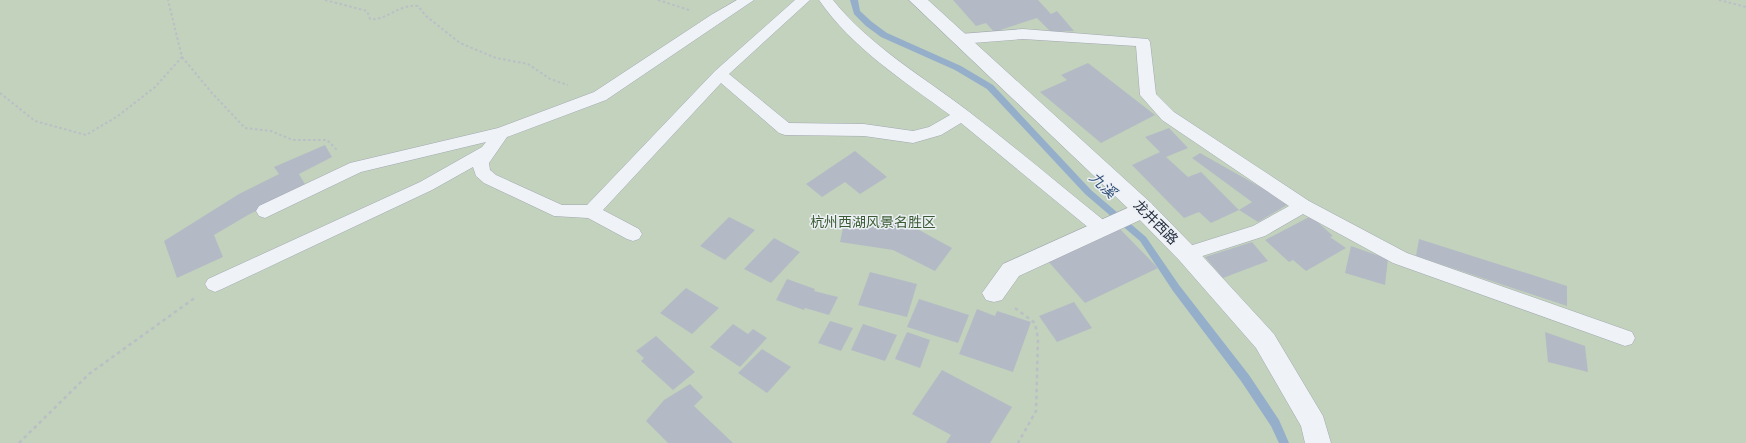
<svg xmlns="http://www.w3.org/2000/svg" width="1746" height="443" font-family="Ubuntu,'Noto Sans SC',sans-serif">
  <rect width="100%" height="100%" fill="#dde1e8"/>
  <rect fill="#c2d2bd" x="0" y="0" width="1746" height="443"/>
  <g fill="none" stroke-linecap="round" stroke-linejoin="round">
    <polygon fill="#95afca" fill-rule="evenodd" points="850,0 858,0 860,11 872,22 887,33 961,66 993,85 1091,190 1146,237 1179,285 1249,375 1279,420 1289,443 1279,443 1271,426 1241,381 1173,291 1140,241 1085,194 987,89 955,70 881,37 866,26 854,14"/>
  </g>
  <g fill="#b4bac5">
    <polygon points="953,0 1038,0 1051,14 1057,11 1074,31 1051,32 1037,18 994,32 986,23 976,26"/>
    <polygon points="1088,63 1155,115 1101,143 1040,92 1067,80 1061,75"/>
    <polygon points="1169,128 1188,148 1166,157 1188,177 1201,172 1239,210 1211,223 1199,212 1184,218 1132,165 1160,152 1145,137"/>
    <polygon points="325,145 332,157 299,174 306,186 248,215 214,235 223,257 177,278 164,241 239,194 279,174 274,167"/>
    <polygon points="855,151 887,177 860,194 845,182 822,197 806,184"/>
    <polygon points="1200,153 1269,192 1287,205 1258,222 1239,210 1252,202 1192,158"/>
    <polygon points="846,214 901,222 901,220 952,248 935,271 893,250 840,242"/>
    <polygon points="1311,216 1333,236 1330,237 1346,248 1306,271 1293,260 1289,262 1265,240"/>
    <polygon points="729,217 755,230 725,260 700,246"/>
    <polygon points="1119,228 1158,268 1085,303 1047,260"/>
    <polygon points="774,238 800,252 771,283 744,269"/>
    <polygon points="1419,239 1567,286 1567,306 1416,256"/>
    <polygon points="1252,242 1268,261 1223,278 1205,257"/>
    <polygon points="1351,246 1388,259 1385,285 1345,273"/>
    <polygon points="870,272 917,284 907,317 858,305"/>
    <polygon points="787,279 815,289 814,291 838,297 829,315 805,308 804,310 776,300"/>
    <polygon points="686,288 719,308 692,334 660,313"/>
    <polygon points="919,299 969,315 958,343 907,327"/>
    <polygon points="1074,302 1092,328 1057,342 1039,316"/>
    <polygon points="977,309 995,316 997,311 1031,322 1013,372 959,354"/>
    <polygon points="830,321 853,328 841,351 818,343"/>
    <polygon points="733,324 748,334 753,329 767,338 740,367 710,347"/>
    <polygon points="863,324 897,335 885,361 851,350"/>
    <polygon points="907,332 930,340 920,368 895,359"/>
    <polygon points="1545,332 1585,346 1588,372 1548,362"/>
    <polygon points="656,336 695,372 673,390 641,361 644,358 636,351"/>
    <polygon points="762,349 791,367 767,393 738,373"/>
    <polygon points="942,370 1012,407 990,443 946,443 951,435 912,414"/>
    <polygon points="690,384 703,397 694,406 733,443 668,443 646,421 664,400"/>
  </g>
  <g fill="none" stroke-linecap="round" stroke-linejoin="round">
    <g stroke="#a2a8b2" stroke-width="1">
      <g id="service">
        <path d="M 737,0 L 754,0 L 606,100 L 507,137 L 489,163 L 490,170 L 496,175 L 562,205 L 587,205 L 715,71 L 795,0 L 810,0 L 729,74 L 789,123 L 864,124 L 913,131 L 929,127 L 950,115 C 904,81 852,48 819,0 L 833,0 C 870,46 922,76 968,111 C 1015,147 1061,186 1107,223 L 1110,228 L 1107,233 L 1101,235 L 1095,233 L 961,123 L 941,135 L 913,143 L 864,136 L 785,135 L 779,133 L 721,83 L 603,210 L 639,229 L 642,234 L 639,239 L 633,241 L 627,239 L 588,218 L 554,216 L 484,183 L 476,176 L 473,167 L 432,190 L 222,289 L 215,292 L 208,289 L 205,284 L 208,279 L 420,182 L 482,147 L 486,142 L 361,172 L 265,218 L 259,216 L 256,211 L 259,206 L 350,163 L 498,128 L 594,92 L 711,15 Z"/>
        <polygon points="1023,29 1148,39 1150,42 1156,94 1174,112 1309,201 1407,253 1632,332 1635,338 1632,344 1625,346 1393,263 1303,214 1265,236 1187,261 1180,259 1178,254 1180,249 1253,226 1289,206 1162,120 1140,95 1136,46 1023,39 960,44 955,42 953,39 955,36 960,34"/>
      </g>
    </g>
    <g stroke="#a2a8b2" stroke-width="1">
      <polygon id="minor" points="1143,201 1151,203 1154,209 1151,215 1019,276 1002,300 994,302 986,300 982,293 1003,264"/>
    </g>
    <g stroke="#a2a8b2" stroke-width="1">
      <polygon id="tertiary" points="909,0 928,0 1151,203 1195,248 1274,334 1323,416 1331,443 1305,443 1301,426 1256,348 1179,260 1135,215"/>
    </g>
    <g stroke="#babfc6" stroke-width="2" stroke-dasharray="2.5 2.5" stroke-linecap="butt">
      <path d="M 325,0 L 367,11 L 370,19 C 387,21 397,4 418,6 L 426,16 L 460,43 L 496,58 L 528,64 L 550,79 L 568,85"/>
      <polyline points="658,0 689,10"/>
      <polyline points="1719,0 1746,7"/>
      <polyline points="182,57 212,93 245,128 271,131 293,140 327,140 338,151"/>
      <polyline points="0,93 35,121 86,135 118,116 155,87 182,57 168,0"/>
    </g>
    <g stroke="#babfc6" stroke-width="2.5" stroke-dasharray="3.5 3.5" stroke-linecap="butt">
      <polyline points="1015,308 1035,323 1038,339 1036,411 1018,443"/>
      <polyline points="19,443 89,374 196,297"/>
    </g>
    <use href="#service" fill="#eff2f6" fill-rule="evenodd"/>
    <use href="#minor" fill="#eff2f6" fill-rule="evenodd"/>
    <use href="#tertiary" fill="#eff2f6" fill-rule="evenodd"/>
  </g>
  <g text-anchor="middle" stroke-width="3" stroke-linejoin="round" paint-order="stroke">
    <g font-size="14" fill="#3a5b32" stroke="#ecf0f5">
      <text x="873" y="227">杭州西湖风景名胜区</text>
    </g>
    <g font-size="14" fill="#252f3f" stroke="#ecf0f5">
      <text transform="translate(1156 222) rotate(45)" y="5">龙井西路</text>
    </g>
    <g font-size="15" font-style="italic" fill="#2d4d75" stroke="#ecf0f5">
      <text transform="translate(1103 185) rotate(43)" y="5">九溪</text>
    </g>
  </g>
</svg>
